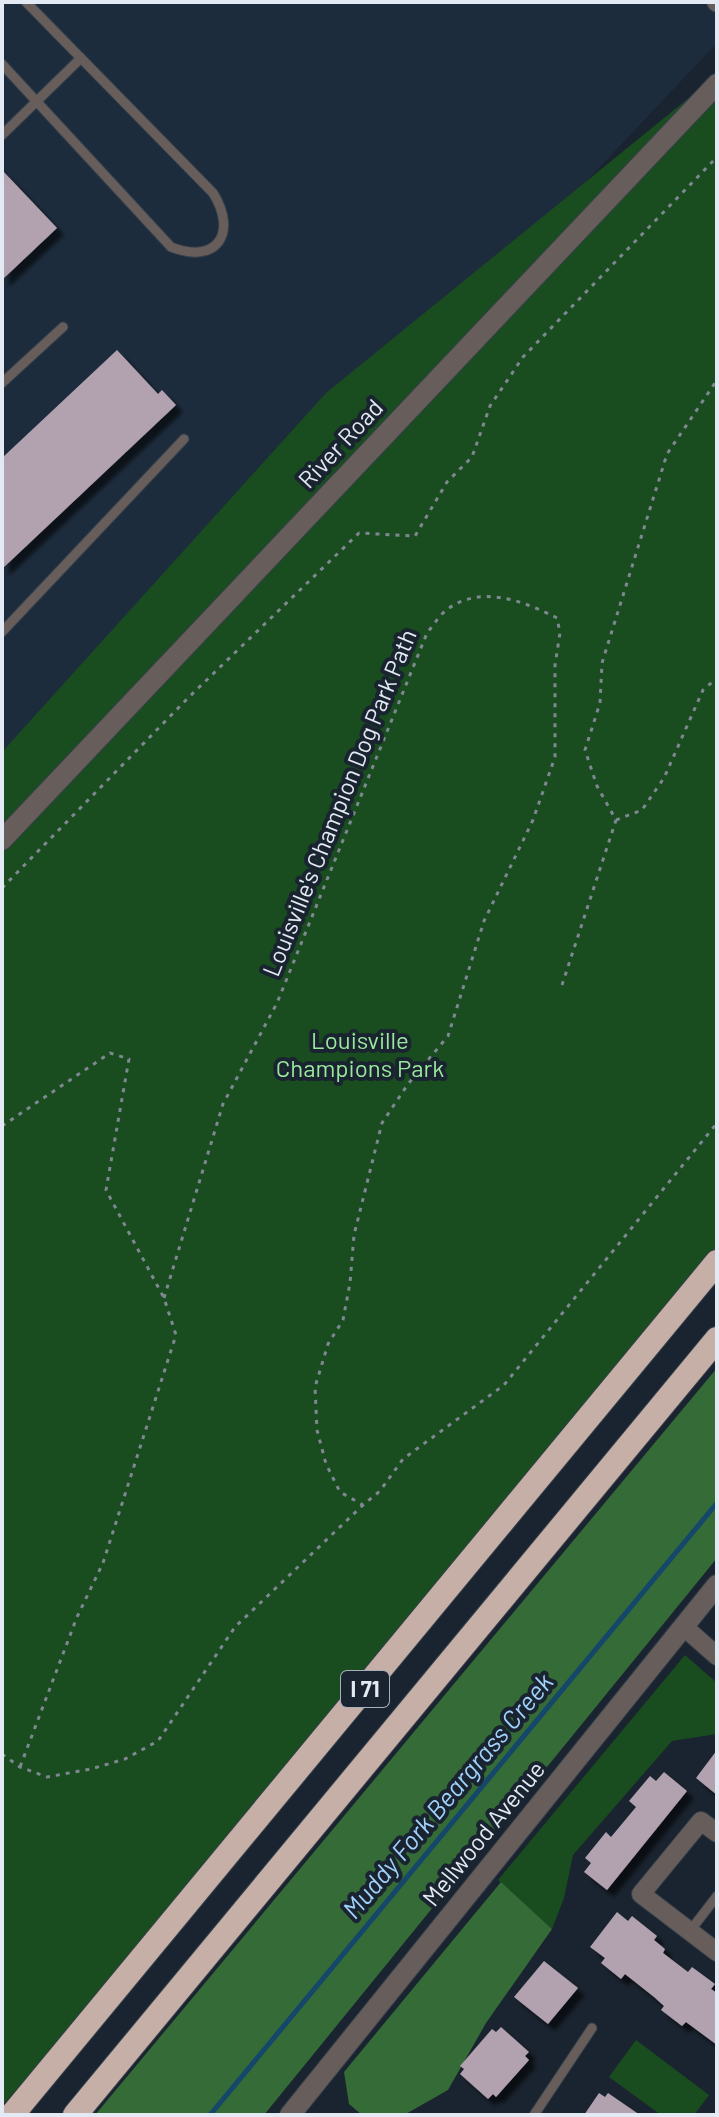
<svg xmlns="http://www.w3.org/2000/svg" width="719" height="2117" font-family="Barlow,sans-serif">
  <defs>
    <filter id="shadow"><feDropShadow dx="7" dy="7" stdDeviation="2" flood-color="#0009"/></filter>
  </defs>
  <rect width="100%" height="100%" fill="#1a2430"/>
  <polygon fill="#1d2c3d" points="2,2 717,2 717,43 2,799"/>
  <g fill="#194c1e">
    <polygon points="717,75 717,1252 433,1608 2,2106 2,752 326,393"/>
    <polygon points="685,1655 717,1683 717,1734 672,1741 573,1855 564,1898 552,1929 498,1880"/>
    <polygon points="636,2040 709,2095 694,2115 661,2115 609,2077"/>
  </g>
  <g fill="#346b37">
    <polygon points="717,1368 717,1558 264,2115 95,2115"/>
    <polygon points="501,1882 552,1929 486,2023 448,2090 404,2115 362,2115 349,2104 344,2072"/>
  </g>
  <g fill="none" stroke-linecap="round" stroke-linejoin="round">
    <polyline stroke="#15476b" stroke-width="5" points="210,2115 717,1503"/>
  </g>
  <g fill="#b2a2b0" filter="url(#shadow)">
    <polygon points="2,170 57,228 2,280"/>
    <polygon points="117,350 158,394 162,390 176,405 2,569 2,458"/>
    <polygon points="717,1750 717,1795 696,1778"/>
    <polygon points="664,1772 687,1791 607,1890 584,1872 591,1863 585,1858 606,1832 611,1837 636,1807 629,1801 650,1776 656,1781"/>
    <polygon points="617,1912 628,1921 632,1916 657,1936 654,1940 665,1949 663,1953 688,1972 692,1967 715,1984 711,1989 717,1993 717,2045 686,2022 682,2026 661,2010 664,2006 654,1997 625,1974 621,1979 601,1963 605,1958 590,1947"/>
    <polygon points="544,1961 578,1988 548,2024 514,1997"/>
    <polygon points="501,2027 529,2052 525,2056 529,2060 496,2097 493,2094 488,2099 460,2074 464,2069 460,2066 492,2029 496,2032"/>
    <polygon points="599,2093 605,2097 608,2093 640,2115 584,2115"/>
  </g>
  <g fill="none" stroke-linecap="round" stroke-linejoin="round">
    <g stroke="#36404b" stroke-width="11">
      <g id="service">
        <path d="M 2,64 L 171,247 C 217,265 238,233 213,193 L 26,2"/>
        <polyline points="2,135 81,58"/>
        <polyline points="2,383 63,327"/>
        <polyline points="2,632 184,439"/>
        <polyline points="690,1931 717,1896"/>
        <polyline points="534,2115 592,2028"/>
      </g>
    </g>
    <g stroke="#36404b" stroke-width="20">
      <g id="minor">
        <polyline points="716,2 717,3"/>
        <polyline points="684,1627 717,1656"/>
        <polyline points="717,1833 701,1821 641,1894 717,1952"/>
      </g>
    </g>
    <g stroke="#36404b" stroke-width="22">
      <g id="tertiary">
        <polyline points="2,840 717,84"/>
        <polyline points="290,2115 717,1585"/>
      </g>
    </g>
    <g stroke="#36404b" stroke-width="26">
      <g id="motorway">
        <polyline points="12,2115 717,1262"/>
        <polyline points="75,2115 717,1339"/>
      </g>
    </g>
    <g stroke="#7f8892" stroke-width="3" stroke-dasharray="4 6" stroke-linecap="butt">
      <polyline points="616,820 642,810 664,778 703,690 717,678"/>
      <polyline points="2,888 188,698 359,533 415,536 447,482 472,457 490,406 523,357 717,157"/>
      <polyline points="562,985 616,820 597,786 585,750 600,703 602,663 667,454 717,380"/>
      <polyline points="2,1126 110,1053 129,1059 106,1190 164,1298 176,1335 103,1563 77,1617 20,1767"/>
      <path d="M 164,1298 L 223,1104 L 277,1003 L 427,633 C 432,627 437,619 443,613 C 476,583 522,600 557,618 L 560,633 L 555,665 L 555,757 L 533,820 L 484,921 L 448,1036 L 408,1084 L 382,1123 L 354,1235 L 350,1283 L 343,1320 L 328,1344 L 315,1387 L 317,1430 L 326,1464 L 340,1492 L 363,1505 L 380,1491 L 403,1459 L 504,1385 L 717,1123"/>
      <polyline points="2,1754 20,1767 47,1777 91,1769 125,1759 158,1741 235,1627 363,1505"/>
    </g>
    <use href="#service" stroke="#675e5b" stroke-width="9"/>
    <use href="#minor" stroke="#675e5b" stroke-width="18"/>
    <use href="#tertiary" stroke="#675e5b" stroke-width="20"/>
    <use href="#motorway" stroke="#c5afa7" stroke-width="24"/>
  </g>
  <g text-anchor="middle" stroke-width="8" stroke-linejoin="round" paint-order="stroke">
    <rect fill="#1a2430" stroke="#a7afb8" stroke-width="2" x="341" y="1671" width="48" height="36" rx="6"/>
    <g font-size="22" font-weight="bold" fill="#e3eaf3">
      <text x="365" y="1697">I 71</text>
    </g>
    <g font-size="24" fill="#e3eaf3" stroke="#1a2430">
      <text transform="translate(341 444) rotate(-47)" y="8">River Road</text>
      <text transform="translate(340 803) rotate(-68)" y="8">Louisville's Champion Dog Park Path</text>
      <text transform="translate(484 1834) rotate(-51)" y="8">Mellwood Avenue</text>
    </g>
    <g font-size="24" fill="#9ae89c" stroke="#1a2430">
      <text x="360" y="1049">Louisville<tspan x="360" dy="28">Champions Park</tspan></text>
    </g>
    <g font-size="26" font-style="italic" fill="#a1d2fc" stroke="#1a2430">
      <text transform="translate(448 1796) rotate(-50)" y="9">Muddy Fork Beargrass Creek</text>
    </g>
  </g>
  <rect width="719" height="2117" fill="none" stroke="#e3eaf3" stroke-width="8"/>
</svg>
